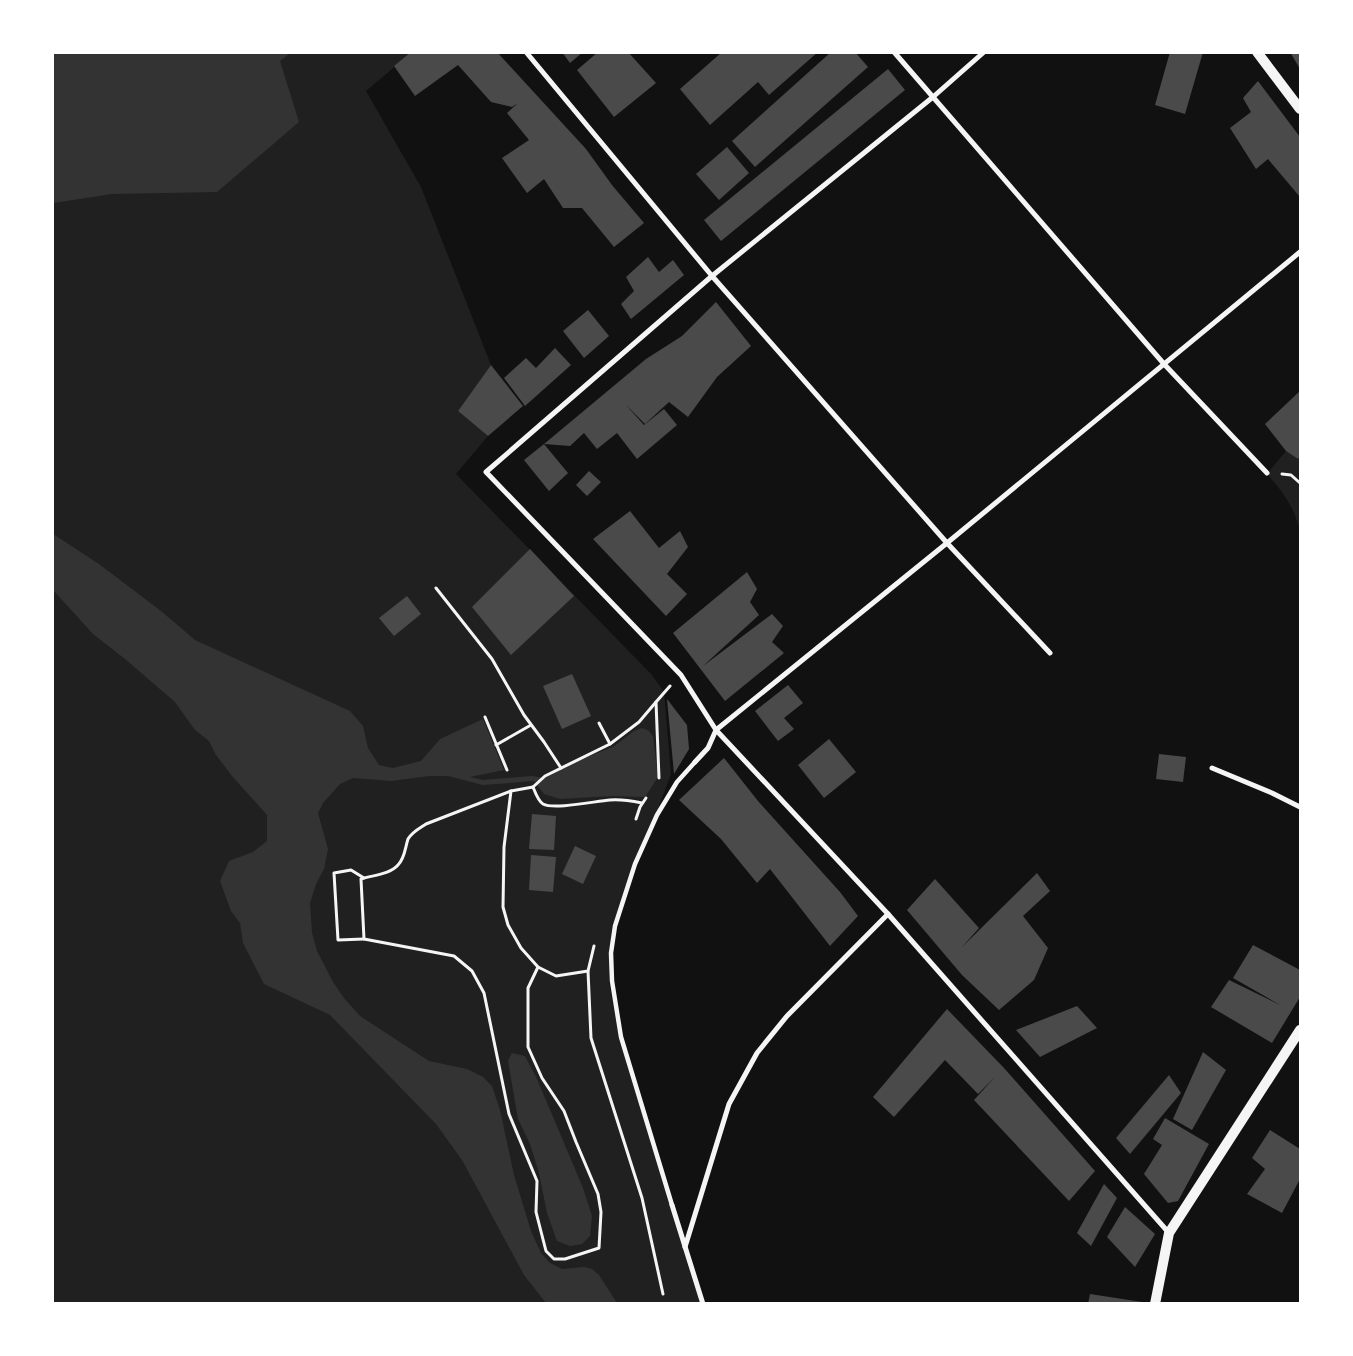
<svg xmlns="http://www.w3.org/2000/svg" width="1353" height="1356" font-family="'Fira Sans',sans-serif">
  <rect width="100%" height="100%" fill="#111"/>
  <g fill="#202020">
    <polygon points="52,53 411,53 366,91 421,187 491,365 458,411 488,436 456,474 652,675 664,692 671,774 656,814 633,863 613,926 609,954 609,982 619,1038 702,1303 53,1303"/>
    <path d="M 1286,451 L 1298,459 L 1300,456 L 1300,533 C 1296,509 1283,492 1267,474 Z"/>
  </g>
  <g fill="#333">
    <polygon points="52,53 290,53 280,61 299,122 217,192 112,194 53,203"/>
    <polygon points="53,534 99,564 161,611 195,640 350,711 363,726 368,748 379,765 393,768 421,761 440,739 483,719 504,770 470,777 483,780 532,776 544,778 581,759 613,747 634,731 642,728 649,731 653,736 658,777 645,797 612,796 560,799 544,794 534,781 483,785 448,776 429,776 391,781 353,778 340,784 323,803 318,813 328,849 324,869 316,884 310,903 312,933 317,951 333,982 344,998 360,1016 429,1061 467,1069 483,1077 492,1086 500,1110 514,1175 531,1231 541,1253 550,1263 562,1269 584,1267 592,1269 599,1275 617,1303 546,1303 524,1275 462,1160 436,1124 330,1015 264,984 243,943 240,923 231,911 220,881 229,861 253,852 267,841 267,815 232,776 216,755 209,741 195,730 175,702 125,659 93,634 53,590"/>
    <polygon points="512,1053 525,1056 537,1079 583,1188 592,1216 590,1236 582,1244 570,1246 557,1241 547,1213 539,1173 530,1144 518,1119 508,1061"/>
  </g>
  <g fill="#4a4a4a">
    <polygon points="411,52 497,52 586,149 612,185 644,223 614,247 582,208 563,208 544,179 527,193 502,158 529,140 507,113 518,103 512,107 491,102 458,65 415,96 394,66"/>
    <polygon points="562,52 583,52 570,63"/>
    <polygon points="598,52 628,52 656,83 614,117 577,70"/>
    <polygon points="722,52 818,52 769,95 758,82 710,125 680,89"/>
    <polygon points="831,52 855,52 868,67 755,167 732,141"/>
    <polygon points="1170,52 1203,52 1185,114 1155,105"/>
    <polygon points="1290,52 1300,52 1300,69"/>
    <polygon points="888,69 905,90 721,241 704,220"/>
    <polygon points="1258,81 1300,137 1300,197 1268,159 1256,169 1230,128 1251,112 1243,98"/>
    <polygon points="727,147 749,173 719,200 696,174"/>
    <polygon points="648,257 659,272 673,260 684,275 631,319 621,304 634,291 626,277"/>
    <polygon points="716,302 751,346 717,377 688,417 669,402 645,424 625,404 644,425 664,409 677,425 637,459 617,433 597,449 584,433 570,446 544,444 646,359 682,336"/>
    <polygon points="588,310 609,336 584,358 563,331"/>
    <polygon points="555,348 571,365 525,406 504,378 526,358 536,368"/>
    <polygon points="491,365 523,406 488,436 458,411"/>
    <polygon points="1300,391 1300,456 1298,459 1286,451 1265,424"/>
    <polygon points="544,444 568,473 549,491 524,460"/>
    <polygon points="589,471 601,482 587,496 576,485"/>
    <polygon points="630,511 659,548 680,531 688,547 667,574 687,594 666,616 593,539"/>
    <polygon points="530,549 574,596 511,655 472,607"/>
    <polygon points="747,572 757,589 750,602 759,615 703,666 772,614 783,626 772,642 784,653 725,701 673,633"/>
    <polygon points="407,596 421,614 394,636 379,618"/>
    <polygon points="572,674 591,716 562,729 543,686"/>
    <polygon points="788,685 803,703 784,718 794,729 778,741 755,711"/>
    <polygon points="667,699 687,725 689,749 674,774"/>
    <polygon points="829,739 856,772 824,798 798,765"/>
    <polygon points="1159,754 1186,757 1183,782 1156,779"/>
    <polygon points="724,758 758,801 840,892 858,916 830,946 770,869 757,883 721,839 679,800"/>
    <polygon points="532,814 556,816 554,850 529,849"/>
    <polygon points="575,846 596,856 583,884 562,874"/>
    <polygon points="531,855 556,857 553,892 529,890"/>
    <polygon points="1037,873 1050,891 1023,916 1048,948 1034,980 999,1010 962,975 907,910 935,879 979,928 962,947"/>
    <polygon points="1253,945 1300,970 1300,997 1272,1043 1211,1007 1229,980 1282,1006 1233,978"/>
    <polygon points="1077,1006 1097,1028 1040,1057 1016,1030"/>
    <polygon points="947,1009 1004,1068 1095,1171 1069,1201 974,1100 995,1077 978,1094 945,1060 894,1117 873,1097"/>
    <polygon points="1203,1052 1226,1070 1192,1130 1173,1119"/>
    <polygon points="1169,1075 1181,1093 1130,1154 1116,1138"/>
    <polygon points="1165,1118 1209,1144 1178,1201 1168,1203 1144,1174 1162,1145 1153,1139"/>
    <polygon points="1270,1130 1300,1149 1300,1179 1282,1213 1247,1194 1265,1169 1252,1158"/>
    <polygon points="1104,1184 1117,1198 1091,1246 1077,1233"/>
    <polygon points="1125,1207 1155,1234 1135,1267 1107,1237"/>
    <polygon points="1090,1294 1142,1302 1142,1304 1088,1304"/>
  </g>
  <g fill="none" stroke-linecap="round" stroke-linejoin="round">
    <g stroke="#f5f5f5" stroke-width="3">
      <polyline points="1282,474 1291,475 1300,483"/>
      <polyline points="436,588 492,659 524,715 544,742 561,768"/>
      <polyline points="485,717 507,770"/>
      <polyline points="599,723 610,744"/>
      <polyline points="496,745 531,725"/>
      <polyline points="659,778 656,702 670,686"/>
      <path d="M 533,787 C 535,792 538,801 543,804 C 554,810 596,801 610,800 C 621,799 632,801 642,803"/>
      <path d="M 511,791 L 426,824 C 420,828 412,832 408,839 C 405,848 405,858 398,865 C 389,875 373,875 361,879 L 364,939 L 454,956 L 472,971 L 484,993 L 509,1114 L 537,1181 L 536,1212 L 546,1251 L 554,1259 L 565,1259 L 599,1248 L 601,1212 L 598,1194 L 576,1142 L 564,1111 L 542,1078 L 528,1047 L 528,988 L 538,967"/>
      <polyline points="636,819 640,807 646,798"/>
      <polyline points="364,878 351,870 334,873 338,940 364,939"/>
      <polyline points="594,946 588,971 556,976 538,967 521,948 508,925 503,907 504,847 511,791 533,787 545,776 610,744 639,722 656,702"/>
      <polyline points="588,971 591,1038 642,1198 663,1294"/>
    </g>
    <polyline stroke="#f5f5f5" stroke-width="4.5" points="672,1205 621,1037 612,981 611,953 615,926 635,864 657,815 677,782 695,762"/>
    <g stroke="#f5f5f5" stroke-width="5">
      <polyline points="526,52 712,276 947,543 1050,653"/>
      <polyline points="894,52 1164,364 1267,473"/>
      <polyline points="984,52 933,97 712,276 486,472 681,675 716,730 888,914 1169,1233"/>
      <polyline points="695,762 708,748 716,730 947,543 1300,252"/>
      <polyline points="1212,768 1272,793 1300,807"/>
      <polyline points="672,1205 703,1304"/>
      <polyline points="685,1247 729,1104 757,1053 787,1016 888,914"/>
    </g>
    <g stroke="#f5f5f5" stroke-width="10">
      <polyline points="1257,52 1300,109"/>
      <polyline points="1155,1304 1169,1233 1300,1030"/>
    </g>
  </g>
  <rect width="1353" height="1356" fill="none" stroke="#ffffff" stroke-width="108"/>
</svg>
